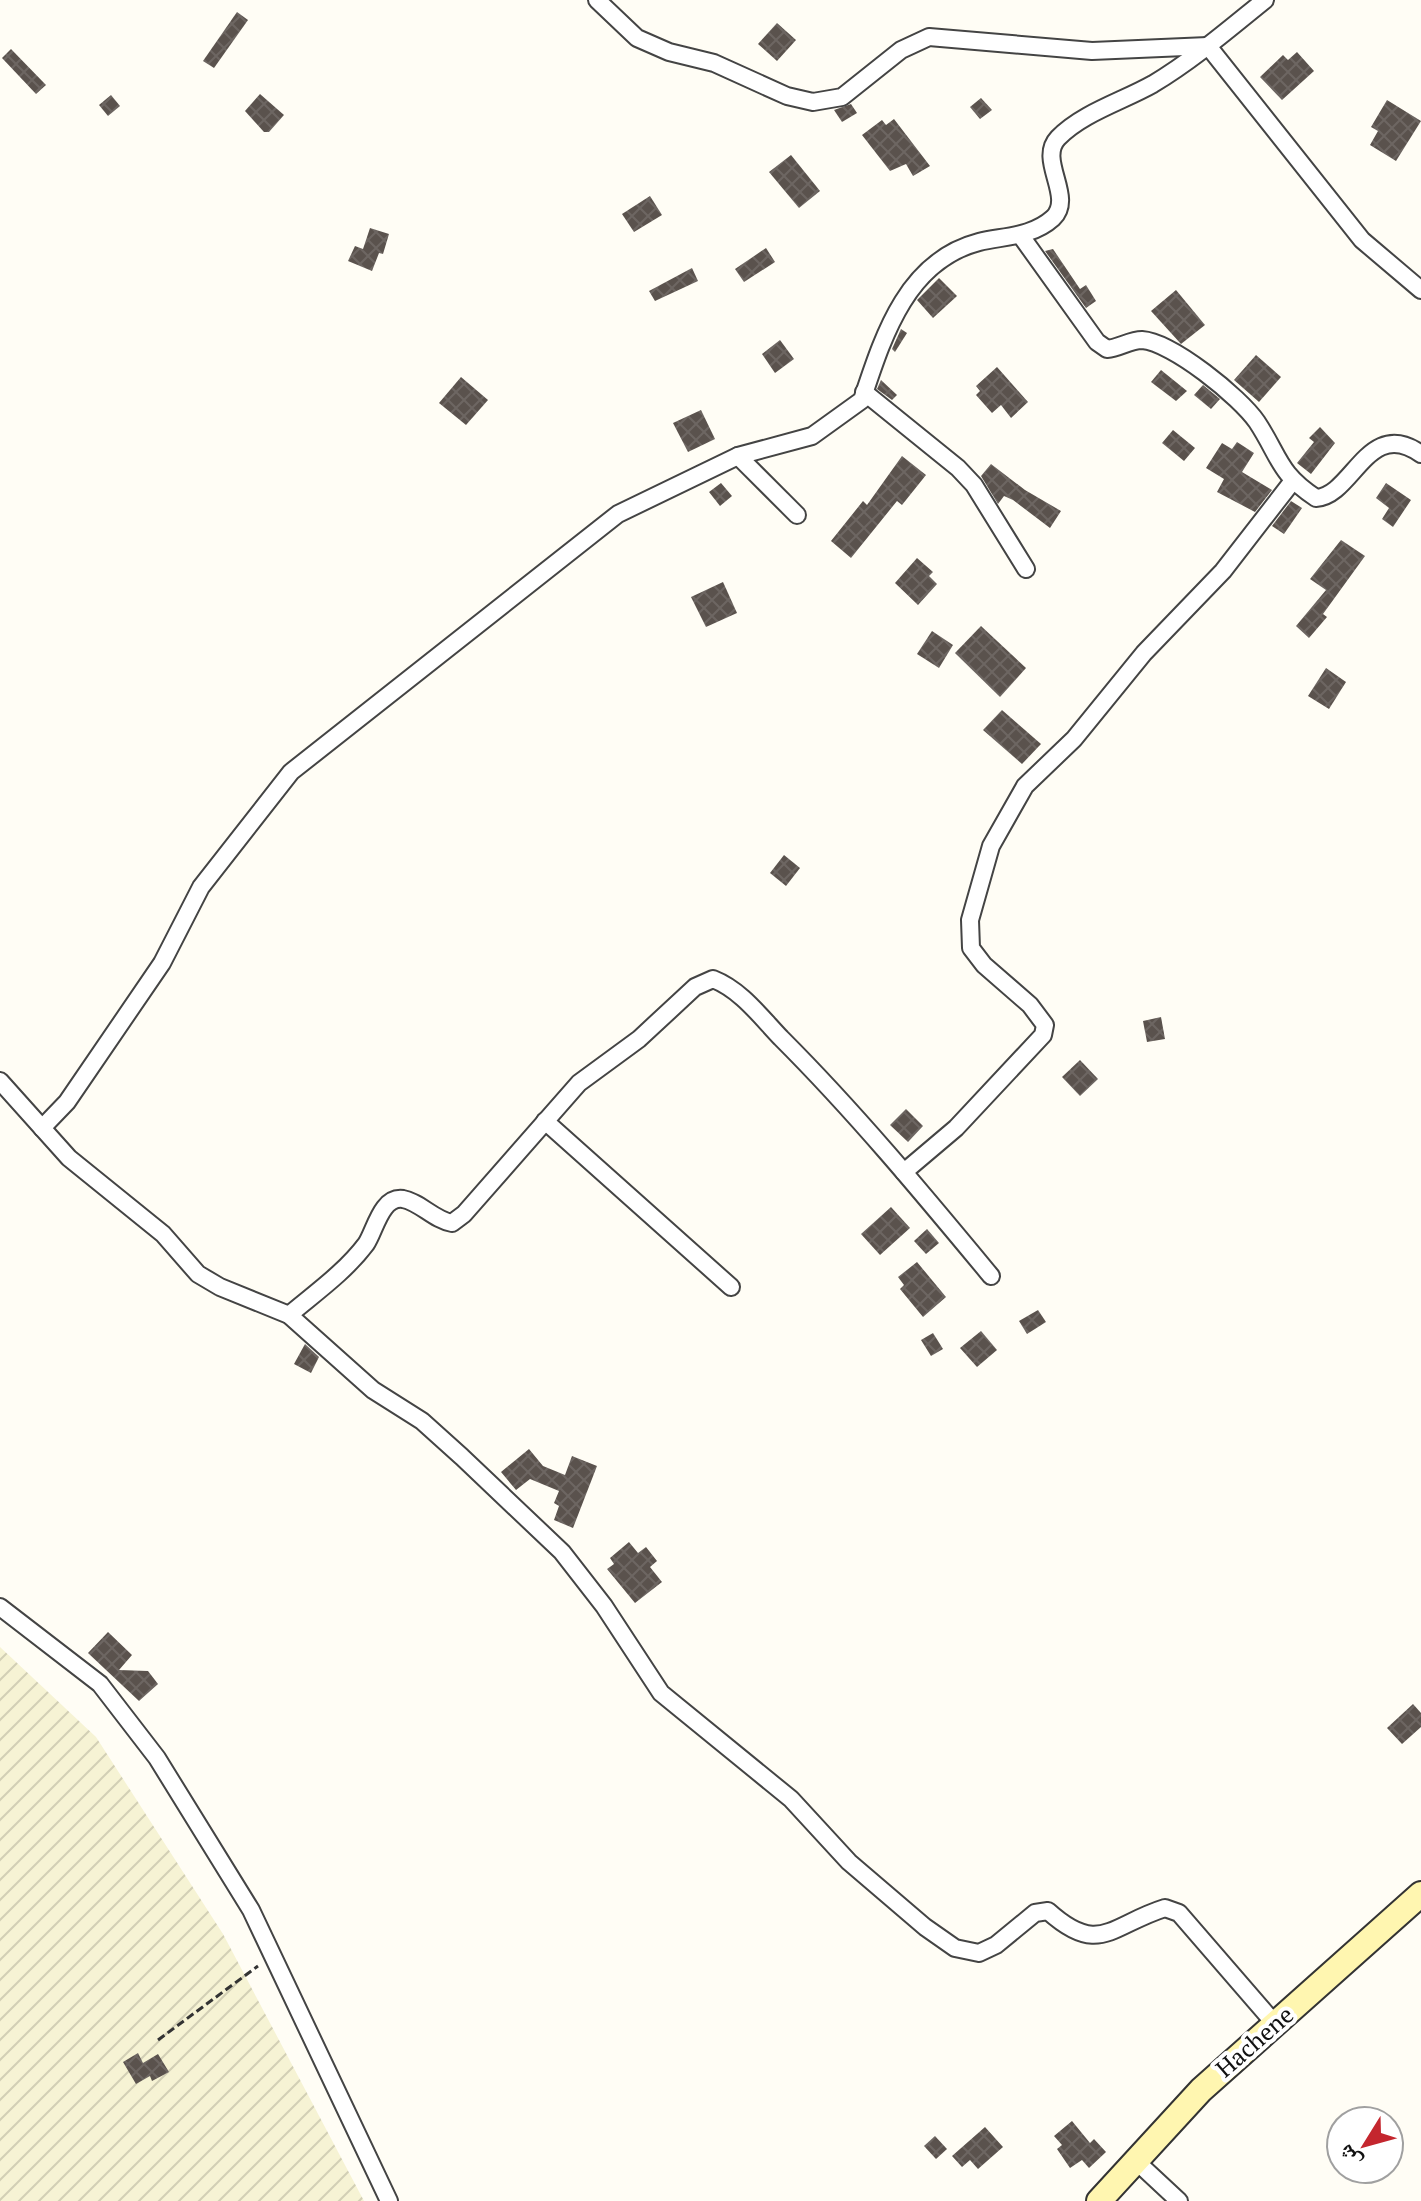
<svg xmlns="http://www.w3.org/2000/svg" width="1421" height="2201" font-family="'PT Serif','Noto Naskh Arabic',serif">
  <defs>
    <pattern id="farmland-furrows" width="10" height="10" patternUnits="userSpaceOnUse" patternTransform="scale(2)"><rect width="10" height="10" fill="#f6f3d4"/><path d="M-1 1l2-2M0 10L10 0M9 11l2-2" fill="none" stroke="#d2cfb5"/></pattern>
    <pattern id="building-cross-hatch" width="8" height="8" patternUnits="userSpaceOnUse" patternTransform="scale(2)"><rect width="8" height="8" fill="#5a524d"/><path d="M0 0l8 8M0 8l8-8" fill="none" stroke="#6d6662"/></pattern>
  </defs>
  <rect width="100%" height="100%" fill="#fffdf5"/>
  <polygon fill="url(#farmland-furrows)" points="0,1647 96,1737 223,1934 364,2201 0,2201"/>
  <g fill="url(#building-cross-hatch)">
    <polygon points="237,12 248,20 214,68 203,61"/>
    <polygon points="777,23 796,40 777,61 758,44"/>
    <polygon points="11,49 46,85 36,94 2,58"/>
    <polygon points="1297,52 1314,71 1282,100 1260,77 1283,55 1288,60"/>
    <polygon points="260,94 284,115 269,132 264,132 245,111"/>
    <polygon points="111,95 120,106 108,116 99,105"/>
    <polygon points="981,98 992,110 980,119 970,107"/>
    <polygon points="1387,100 1421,121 1396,161 1370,145 1378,131 1371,127"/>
    <polygon points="851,104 857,113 842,122 834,110"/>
    <polygon points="894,119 930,166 913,176 906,164 890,171 862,135 882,120 886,125"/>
    <polygon points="791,155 820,191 799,208 769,172"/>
    <polygon points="650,196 662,215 634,232 622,214"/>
    <polygon points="370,228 389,234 383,254 379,253 372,271 348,261 355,246 363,249"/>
    <polygon points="766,248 775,262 744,282 735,269"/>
    <polygon points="1053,249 1080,289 1086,285 1096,301 1086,308 1045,251"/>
    <polygon points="692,268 698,281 655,301 649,291"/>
    <polygon points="939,278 957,296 933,318 917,300"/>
    <polygon points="1176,290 1205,325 1181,344 1151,311"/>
    <polygon points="901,329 907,333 895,352 892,349"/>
    <polygon points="780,340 794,359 775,373 762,354"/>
    <polygon points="1256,355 1281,377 1259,402 1234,380"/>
    <polygon points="997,367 1028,402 1011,418 1001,405 992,413 976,395 980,391 976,386"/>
    <polygon points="1161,370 1187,391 1176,401 1151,382"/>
    <polygon points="461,377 488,400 466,425 439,403"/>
    <polygon points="881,380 897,395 892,400 877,389"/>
    <polygon points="1203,385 1220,399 1211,409 1194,395"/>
    <polygon points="701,410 715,439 688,452 673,423"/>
    <polygon points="1320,427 1335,443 1311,474 1297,463 1314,442 1309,438"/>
    <polygon points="1173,430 1195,448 1184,461 1162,443"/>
    <polygon points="1237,442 1254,453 1242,472 1272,490 1255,512 1217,492 1224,479 1206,468 1222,443 1232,449"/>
    <polygon points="902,456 926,475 902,505 897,501 851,558 831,541 863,501 867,505"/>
    <polygon points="991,464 1025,490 1061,511 1050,528 1013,500 1004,496 998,504 981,476"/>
    <polygon points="721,483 732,496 720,506 709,492"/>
    <polygon points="1386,483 1411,500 1393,527 1382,519 1389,508 1376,498"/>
    <polygon points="1291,501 1302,508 1284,534 1272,526"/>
    <polygon points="1341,540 1365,556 1323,614 1327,617 1309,638 1296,626 1326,590 1310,579"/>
    <polygon points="917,558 933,572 929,576 937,584 918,605 895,583"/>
    <polygon points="723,582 737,613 706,627 691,597"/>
    <polygon points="981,626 1026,668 1000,697 955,653"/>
    <polygon points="932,631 953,645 939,668 917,654"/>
    <polygon points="1326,668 1346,682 1329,709 1308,696"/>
    <polygon points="1002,710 1041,744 1022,764 983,730"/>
    <polygon points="784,855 800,868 786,886 770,873"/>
    <polygon points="1161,1017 1165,1039 1147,1042 1143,1021"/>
    <polygon points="1080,1060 1098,1079 1080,1096 1062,1077"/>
    <polygon points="906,1109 923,1126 908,1142 890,1125"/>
    <polygon points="891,1207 910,1228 880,1255 861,1234"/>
    <polygon points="927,1229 939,1243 926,1254 914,1241"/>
    <polygon points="917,1262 946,1297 923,1317 900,1289 904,1285 898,1277"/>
    <polygon points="1038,1310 1046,1322 1027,1334 1019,1321"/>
    <polygon points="981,1331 997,1350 977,1367 960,1348"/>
    <polygon points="933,1333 943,1349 931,1356 921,1340"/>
    <polygon points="305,1344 319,1357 311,1373 294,1364"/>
    <polygon points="529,1449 543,1466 565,1475 572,1456 597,1466 573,1528 554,1520 559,1506 554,1503 559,1491 530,1479 516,1490 501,1472"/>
    <polygon points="629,1542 638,1553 646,1547 657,1561 650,1567 662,1582 635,1603 607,1569 614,1564 610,1558"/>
    <polygon points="108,1632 132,1655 119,1670 148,1671 158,1684 139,1701 88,1653"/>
    <polygon points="1413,1704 1421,1713 1421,1727 1402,1744 1387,1728"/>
    <polygon points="138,2053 143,2063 158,2054 169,2072 152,2081 150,2076 136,2084 123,2062"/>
    <polygon points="1072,2121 1090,2143 1094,2139 1106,2152 1089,2168 1082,2160 1070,2168 1057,2149 1062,2145 1054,2136"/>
    <polygon points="985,2127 1003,2147 978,2169 970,2160 962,2167 952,2156"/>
    <polygon points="935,2136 947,2149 936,2159 924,2146"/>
  </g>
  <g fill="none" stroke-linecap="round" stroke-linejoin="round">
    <g stroke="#444" stroke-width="20">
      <g id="street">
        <polyline points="597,0 637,38 669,52 714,63 787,96 813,102 842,97 901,50 929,37 1092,51 1208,46 1362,240 1421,290"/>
        <path d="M 1021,236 L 1097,342 L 1107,349 C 1119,348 1130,340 1142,340 C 1172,342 1240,397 1257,422 C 1280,457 1278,473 1316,498 C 1353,496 1368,416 1421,454"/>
        <polyline points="864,392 958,468 974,485 1026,569"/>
        <polyline points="738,456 797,515"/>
        <path d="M 0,1081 L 69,1158 L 163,1234 L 198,1274 L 220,1287 L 289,1315 L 373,1390 L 422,1421 L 462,1457 L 562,1552 L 604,1606 L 661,1693 L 791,1799 L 849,1862 L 925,1927 L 955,1948 L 979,1953 L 996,1945 L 1035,1913 L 1048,1911 C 1099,1957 1111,1925 1165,1908 L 1179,1913 L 1275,2024"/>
        <polyline points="545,1121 731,1287"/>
        <path d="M 42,1128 L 67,1102 L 162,963 L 201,887 L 291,772 L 618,514 L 738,456 L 812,436 L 862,400 C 883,337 906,261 979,242 C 1004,236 1032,237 1053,218 C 1075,197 1037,160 1058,138 C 1082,113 1123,101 1153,84 C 1193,60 1229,29 1265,0"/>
        <polyline points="904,1172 956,1128 1043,1035 1045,1025 1030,1005 984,965 971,948 970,920 991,846 1025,786 1074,739 1144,653 1223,571 1292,482"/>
        <path d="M 289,1315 C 315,1293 345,1272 366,1244 C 375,1231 381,1196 403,1199 C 420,1202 434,1220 452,1223 L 464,1214 L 579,1083 L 639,1039 L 695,987 L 713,979 C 741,990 760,1016 781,1038 C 856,1113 923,1194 991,1276"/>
        <polyline points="0,1607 100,1684 157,1758 251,1910 389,2201"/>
        <polyline points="1136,2161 1179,2201"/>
      </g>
    </g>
    <g stroke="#333" stroke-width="28">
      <polyline id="secondary" points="1099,2201 1201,2090 1421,1894"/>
    </g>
    <polyline stroke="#333" stroke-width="3" stroke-dasharray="8 4" stroke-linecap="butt" points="158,2040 258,1966"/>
    <use href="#street" stroke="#fff" stroke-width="16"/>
    <use href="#secondary" stroke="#fff6b0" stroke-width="24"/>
  </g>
  <g text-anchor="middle" stroke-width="8" stroke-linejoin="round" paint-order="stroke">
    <g font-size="24" fill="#111" stroke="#fff">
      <text transform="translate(1255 2042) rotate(-41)" y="8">Hachene</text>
    </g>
  </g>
  <g transform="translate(1365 2145) rotate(233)"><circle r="38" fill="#ffffff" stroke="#a0a0a0" stroke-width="2"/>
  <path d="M0-6L14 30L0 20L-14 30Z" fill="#c4262e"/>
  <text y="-12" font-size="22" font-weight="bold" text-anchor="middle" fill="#111111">ش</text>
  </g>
</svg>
